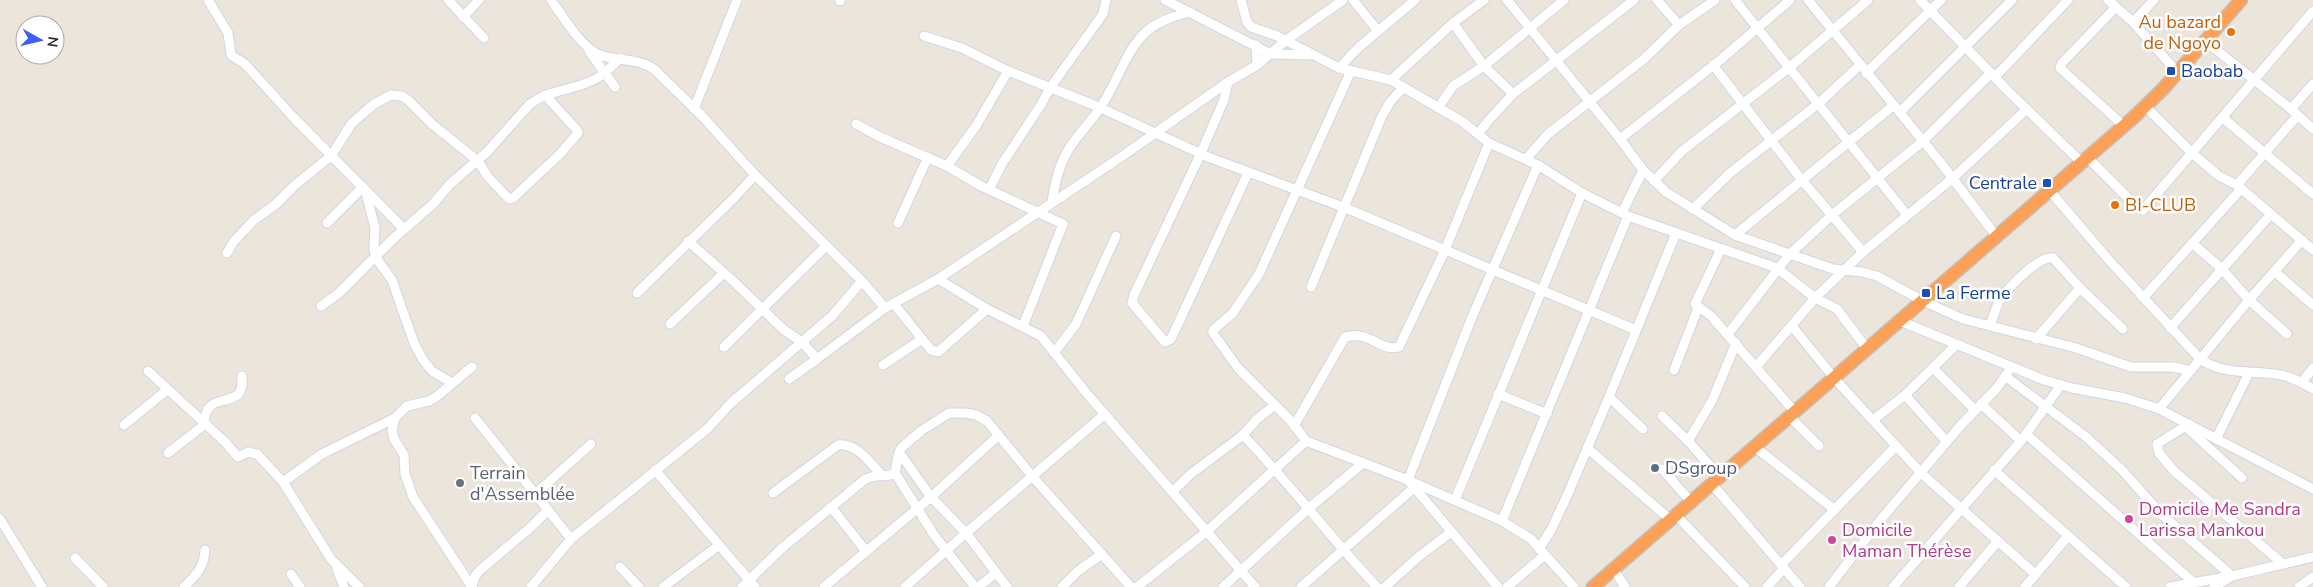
<svg xmlns="http://www.w3.org/2000/svg" width="2313" height="587" font-family="'Nunito Sans',sans-serif">
  <rect width="100%" height="100%" fill="#ece5dc"/>
  <g fill="none" stroke-linecap="round" stroke-linejoin="round">
    <g stroke="#d2d5e3" stroke-width="11">
      <g id="minor">
        <polyline points="208,0 228,33 231,55 245,64 294,118 404,229"/>
        <polyline points="448,0 484,38"/>
        <path d="M 551,0 C 563,16 581,48 600,55 C 619,62 638,57 655,70 L 704,118 L 755,175 L 862,281 L 885,308 L 938,279 L 987,309 L 1041,336 L 1088,395 L 1255,587"/>
        <polyline points="1165,0 1271,54 1312,55"/>
        <polyline points="1241,0 1247,22 1251,27 1277,36 1339,68 1391,80 1463,122 1489,143 1538,165 1582,193 1628,216 1777,268 1815,298 1837,309 1867,349"/>
        <polyline points="1353,0 1378,31"/>
        <polyline points="1507,0 1620,139 1643,170 1666,192 1735,235 1833,269 1862,272 1877,276 1923,301 1963,319 2076,348 2131,367 2174,367 2191,371"/>
        <polyline points="1657,0 1679,25"/>
        <polyline points="1735,0 1907,215"/>
        <polyline points="1808,0 1941,163 1996,236"/>
        <polyline points="1920,0 2009,92 2081,162"/>
        <polyline points="2108,0 2133,22 2177,72"/>
        <polyline points="840,1 840,0"/>
        <polyline points="2116,7 2062,63 2060,68 2124,126"/>
        <polyline points="463,17 479,0"/>
        <polyline points="2133,22 2154,0"/>
        <polyline points="1453,23 1484,66 1513,94"/>
        <polyline points="924,36 962,48 1008,71 1094,105 1208,157 1343,207 1636,330"/>
        <polyline points="2205,41 2291,109 2313,129"/>
        <polyline points="1256,45 1257,65"/>
        <polyline points="589,51 615,87"/>
        <polyline points="1713,65 1801,179 1863,252"/>
        <polyline points="1339,68 1358,48 1415,0"/>
        <polyline points="1351,71 1259,274 1232,314 1213,330 1213,333 1238,368 1291,421 1306,441 1408,480 1502,521 1531,539 1574,587"/>
        <polyline points="1866,73 1941,0"/>
        <polyline points="1995,77 2068,0"/>
        <polyline points="1391,80 1453,23 1484,0"/>
        <polyline points="1228,82 1224,100 1201,153 1134,295 1132,303 1165,342 1171,339 1248,173"/>
        <polyline points="2145,106 2193,154 2219,176 2237,185 2313,250"/>
        <polyline points="1438,108 1453,86 1484,66 1564,0"/>
        <polyline points="694,109 737,0"/>
        <polyline points="2291,109 2313,84"/>
        <polyline points="1900,112 2012,0"/>
        <polyline points="2223,118 2313,194"/>
        <polyline points="856,124 880,137 947,166 981,186 1063,224 1023,326"/>
        <polyline points="1478,134 1489,120 1513,94 1634,0"/>
        <polyline points="1620,139 1719,61 1790,0"/>
        <polyline points="2087,157 2132,202 2143,210 2313,11"/>
        <polyline points="1526,159 1548,134 1644,59 1679,25 1715,0"/>
        <polyline points="947,166 976,126 1008,71"/>
        <polyline points="1654,181 1682,151 1790,67 1868,0"/>
        <polyline points="2237,185 2297,116"/>
        <polyline points="989,190 1002,164 1042,103 1050,88 1103,14 1106,0"/>
        <path d="M 2050,191 L 2108,259 L 2200,359 C 2227,377 2252,369 2281,375 C 2292,377 2303,383 2313,389"/>
        <polyline points="366,193 375,228 374,249 376,258 392,280 414,343 423,360 432,371 452,383"/>
        <path d="M 1052,202 C 1055,183 1059,164 1070,147 C 1079,133 1091,122 1100,108 C 1117,84 1125,50 1148,30 C 1161,20 1175,16 1190,12"/>
        <polyline points="1693,209 1730,173 1818,104 1860,65"/>
        <polyline points="1622,213 1643,170"/>
        <polyline points="327,223 363,187"/>
        <polyline points="898,223 928,157"/>
        <polyline points="1735,235 1894,105"/>
        <polyline points="688,241 731,279 784,330 802,342 817,359 885,308"/>
        <polyline points="2192,243 2222,269 2249,300 2287,334"/>
        <polyline points="1721,249 1695,304 1711,316 1795,412"/>
        <polyline points="227,253 234,241 254,220 276,204 295,185 331,156 352,123 374,104 391,95 402,96 408,100 433,125 478,161 488,177 509,199 513,198 560,154 578,133 577,130 545,95"/>
        <polyline points="2275,272 2313,305"/>
        <polyline points="938,279 1121,157 1228,82 1257,65 1285,41 1343,0"/>
        <polyline points="1311,287 1382,116 1390,102 1403,88"/>
        <polyline points="637,293 734,198 755,175"/>
        <polyline points="2143,298 2241,189"/>
        <polyline points="894,304 931,350 938,352 987,309"/>
        <path d="M 321,306 L 339,293 L 394,238 L 433,204 L 450,184 L 487,152 L 529,105 C 550,88 577,91 599,77 C 607,72 613,65 620,58"/>
        <polyline points="1900,321 2044,380 2072,388 2125,398 2159,409 2313,489"/>
        <polyline points="670,324 724,273"/>
        <path d="M 1990,325 C 1993,319 1997,303 2000,300 C 2007,289 2039,255 2053,258 L 2080,288 L 2123,329"/>
        <polyline points="1792,326 1834,378 1921,473 2035,574"/>
        <polyline points="2170,328 2271,214"/>
        <polyline points="1728,334 1789,255 1832,215 1922,142 1991,73"/>
        <polyline points="2036,339 2080,288"/>
        <polyline points="724,347 826,246"/>
        <polyline points="1054,353 1076,324 1116,236"/>
        <polyline points="883,365 922,339"/>
        <polyline points="1756,367 1815,298 1863,252 1953,178 2027,109"/>
        <polyline points="1934,369 1975,410"/>
        <polyline points="1674,370 1698,308"/>
        <polyline points="148,371 225,442 238,457 248,452 257,454 271,469 283,482 331,559 359,587"/>
        <polyline points="2005,376 2085,436 2122,470 2161,514 2232,576 2214,587"/>
        <polyline points="789,379 817,359"/>
        <polyline points="2302,382 2313,368"/>
        <polyline points="1498,394 1547,414"/>
        <polyline points="1905,395 1947,442"/>
        <polyline points="1609,397 1643,429"/>
        <polyline points="1981,404 2021,441"/>
        <polyline points="2159,409 2249,300 2302,240"/>
        <polyline points="1662,416 1688,441 1720,477"/>
        <polyline points="1790,417 1819,446"/>
        <polyline points="475,418 571,539"/>
        <polyline points="1873,420 1905,395 1956,345"/>
        <polyline points="2189,424 2157,444 2159,453 2174,471 2282,563"/>
        <polyline points="124,425 167,390"/>
        <path d="M 1294,426 L 1345,337 C 1370,330 1380,352 1399,347 L 1445,250 L 1489,143"/>
        <polyline points="2185,426 2242,478"/>
        <polyline points="2026,434 2193,582"/>
        <path d="M 1243,435 C 1290,484 1331,538 1377,587"/>
        <polyline points="2216,439 2249,373"/>
        <polyline points="1688,441 1712,401 1736,343"/>
        <polyline points="1755,447 1835,510"/>
        <polyline points="1587,448 1671,520"/>
        <polyline points="899,452 931,497 966,533 905,587"/>
        <path d="M 168,453 L 204,425 C 206,395 222,406 239,394 L 242,386 L 242,376"/>
        <polyline points="1662,469 1691,502"/>
        <polyline points="655,470 755,587"/>
        <polyline points="1994,470 2126,587"/>
        <polyline points="895,473 934,535 975,587"/>
        <polyline points="283,482 322,454 395,418"/>
        <polyline points="1712,484 1800,587"/>
        <polyline points="1172,492 1192,473 1243,435 1257,419 1275,405"/>
        <path d="M 773,493 L 838,445 C 857,443 869,462 881,474"/>
        <polyline points="535,494 591,444"/>
        <polyline points="1455,500 1582,193"/>
        <polyline points="831,507 866,551"/>
        <polyline points="1676,515 1745,587"/>
        <polyline points="0,519 42,587"/>
        <polyline points="1502,521 1628,216"/>
        <polyline points="1539,549 1551,530 1567,496 1609,397 1676,233"/>
        <polyline points="75,558 103,587"/>
        <polyline points="1781,565 1896,446"/>
        <polyline points="620,567 639,587"/>
        <polyline points="337,569 344,587"/>
        <polyline points="1614,570 1625,587"/>
        <polyline points="291,574 300,587"/>
        <path d="M 184,587 C 196,575 204,568 205,550"/>
        <polyline points="472,587 413,497 405,474 404,455 394,439 392,430 395,418 407,406 429,401 436,397 472,367"/>
        <polyline points="472,587 475,576 479,571 531,527 548,510"/>
        <polyline points="531,587 571,539 707,429 731,403 832,316 862,281"/>
        <polyline points="663,587 718,546"/>
        <path d="M 742,587 L 781,549 L 864,480 C 877,472 886,479 895,473 L 898,456 L 901,448 L 921,431 L 949,413 L 966,413 L 976,415 L 987,421 L 1032,476 L 1131,587"/>
        <polyline points="824,587 931,497 999,435"/>
        <polyline points="978,587 996,573"/>
        <polyline points="1007,587 966,533 1105,414"/>
        <polyline points="1062,587 1078,571 1102,554"/>
        <polyline points="1137,587 1206,532 1306,441"/>
        <polyline points="1223,587 1308,509 1363,463"/>
        <polyline points="1301,587 1415,487"/>
        <polyline points="1385,587 1417,558 1451,532"/>
        <polyline points="1498,587 1408,480 1472,317 1538,165"/>
        <polyline points="1507,587 1545,555"/>
        <polyline points="1767,587 1784,568"/>
        <polyline points="1829,587 1882,518 1961,425 1997,388 2008,372"/>
        <polyline points="1893,587 2021,441 2061,385"/>
        <polyline points="1959,587 1998,541"/>
        <polyline points="2025,587 2068,536"/>
        <polyline points="2170,587 2232,576 2313,557"/>
        <polyline points="2299,587 2313,577"/>
      </g>
    </g>
    <g stroke="#c3c3c3" stroke-width="15">
      <polyline id="highway" points="1593,587 2133,118 2163,89 2241,0"/>
    </g>
    <use href="#minor" stroke="#fff" stroke-width="9"/>
    <use href="#highway" stroke="#fca057" stroke-width="12"/>
  </g>
  <g fill="#e8710a" stroke="#fff" stroke-width="2">
    <circle cx="2231" cy="32" r="5"/>
    <circle cx="2115" cy="205" r="5"/>
  </g>
  <g fill="#1a4fb4" stroke="#fff" stroke-width="2">
    <rect x="2166" y="66" width="10" height="10" rx="2.5"/>
    <rect x="2042" y="178" width="10" height="10" rx="2.5"/>
    <rect x="1921" y="288" width="10" height="10" rx="2.5"/>
  </g>
  <circle fill="#5c6f8a" stroke="#fff" stroke-width="2" cx="1655" cy="468" r="5"/>
  <circle fill="#6b7280" stroke="#fff" stroke-width="2" cx="460" cy="483" r="5"/>
  <g fill="#d1479c" stroke="#fff" stroke-width="2">
    <circle cx="2129" cy="519" r="5"/>
    <circle cx="1832" cy="540" r="5"/>
  </g>
  <g text-anchor="middle" stroke-width="5" stroke-linejoin="round" paint-order="stroke">
    <g font-size="18" fill="#c56008" stroke="#fff" text-anchor="end">
      <text x="2221" y="28">Au bazard<tspan x="2221" dy="21">de Ngoyo</tspan></text>
      <text x="2125" y="211" text-anchor="start">BI-CLUB</text>
    </g>
    <g font-size="18" fill="#164399" stroke="#fff" text-anchor="start">
      <text x="2181" y="77">Baobab</text>
      <text x="2037" y="189" text-anchor="end">Centrale</text>
      <text x="1936" y="299">La Ferme</text>
    </g>
    <g font-size="18" fill="#4e5e75" stroke="#fff" text-anchor="start">
      <text x="1665" y="474">DSgroup</text>
    </g>
    <g font-size="18" fill="#5b616d" stroke="#fff" text-anchor="start">
      <text x="470" y="479">Terrain<tspan x="470" dy="21">d'Assemblée</tspan></text>
    </g>
    <g font-size="18" fill="#b23c85" stroke="#fff" text-anchor="start">
      <text x="2139" y="515">Domicile Me Sandra<tspan x="2139" dy="21">Larissa Mankou</tspan></text>
      <text x="1842" y="536">Domicile<tspan x="1842" dy="21">Maman Thérèse</tspan></text>
    </g>
  </g>
  <g transform="translate(40 40) rotate(98)"><circle r="24" fill="#ffffff" stroke="#aaaaaa"/>
  <path d="M0-4L9 19L0 12L-9 19Z" fill="#3e5ef8"/>
  <text y="-8" font-size="14" font-weight="bold" text-anchor="middle" fill="#2a2a2a">N</text>
  </g>
</svg>
